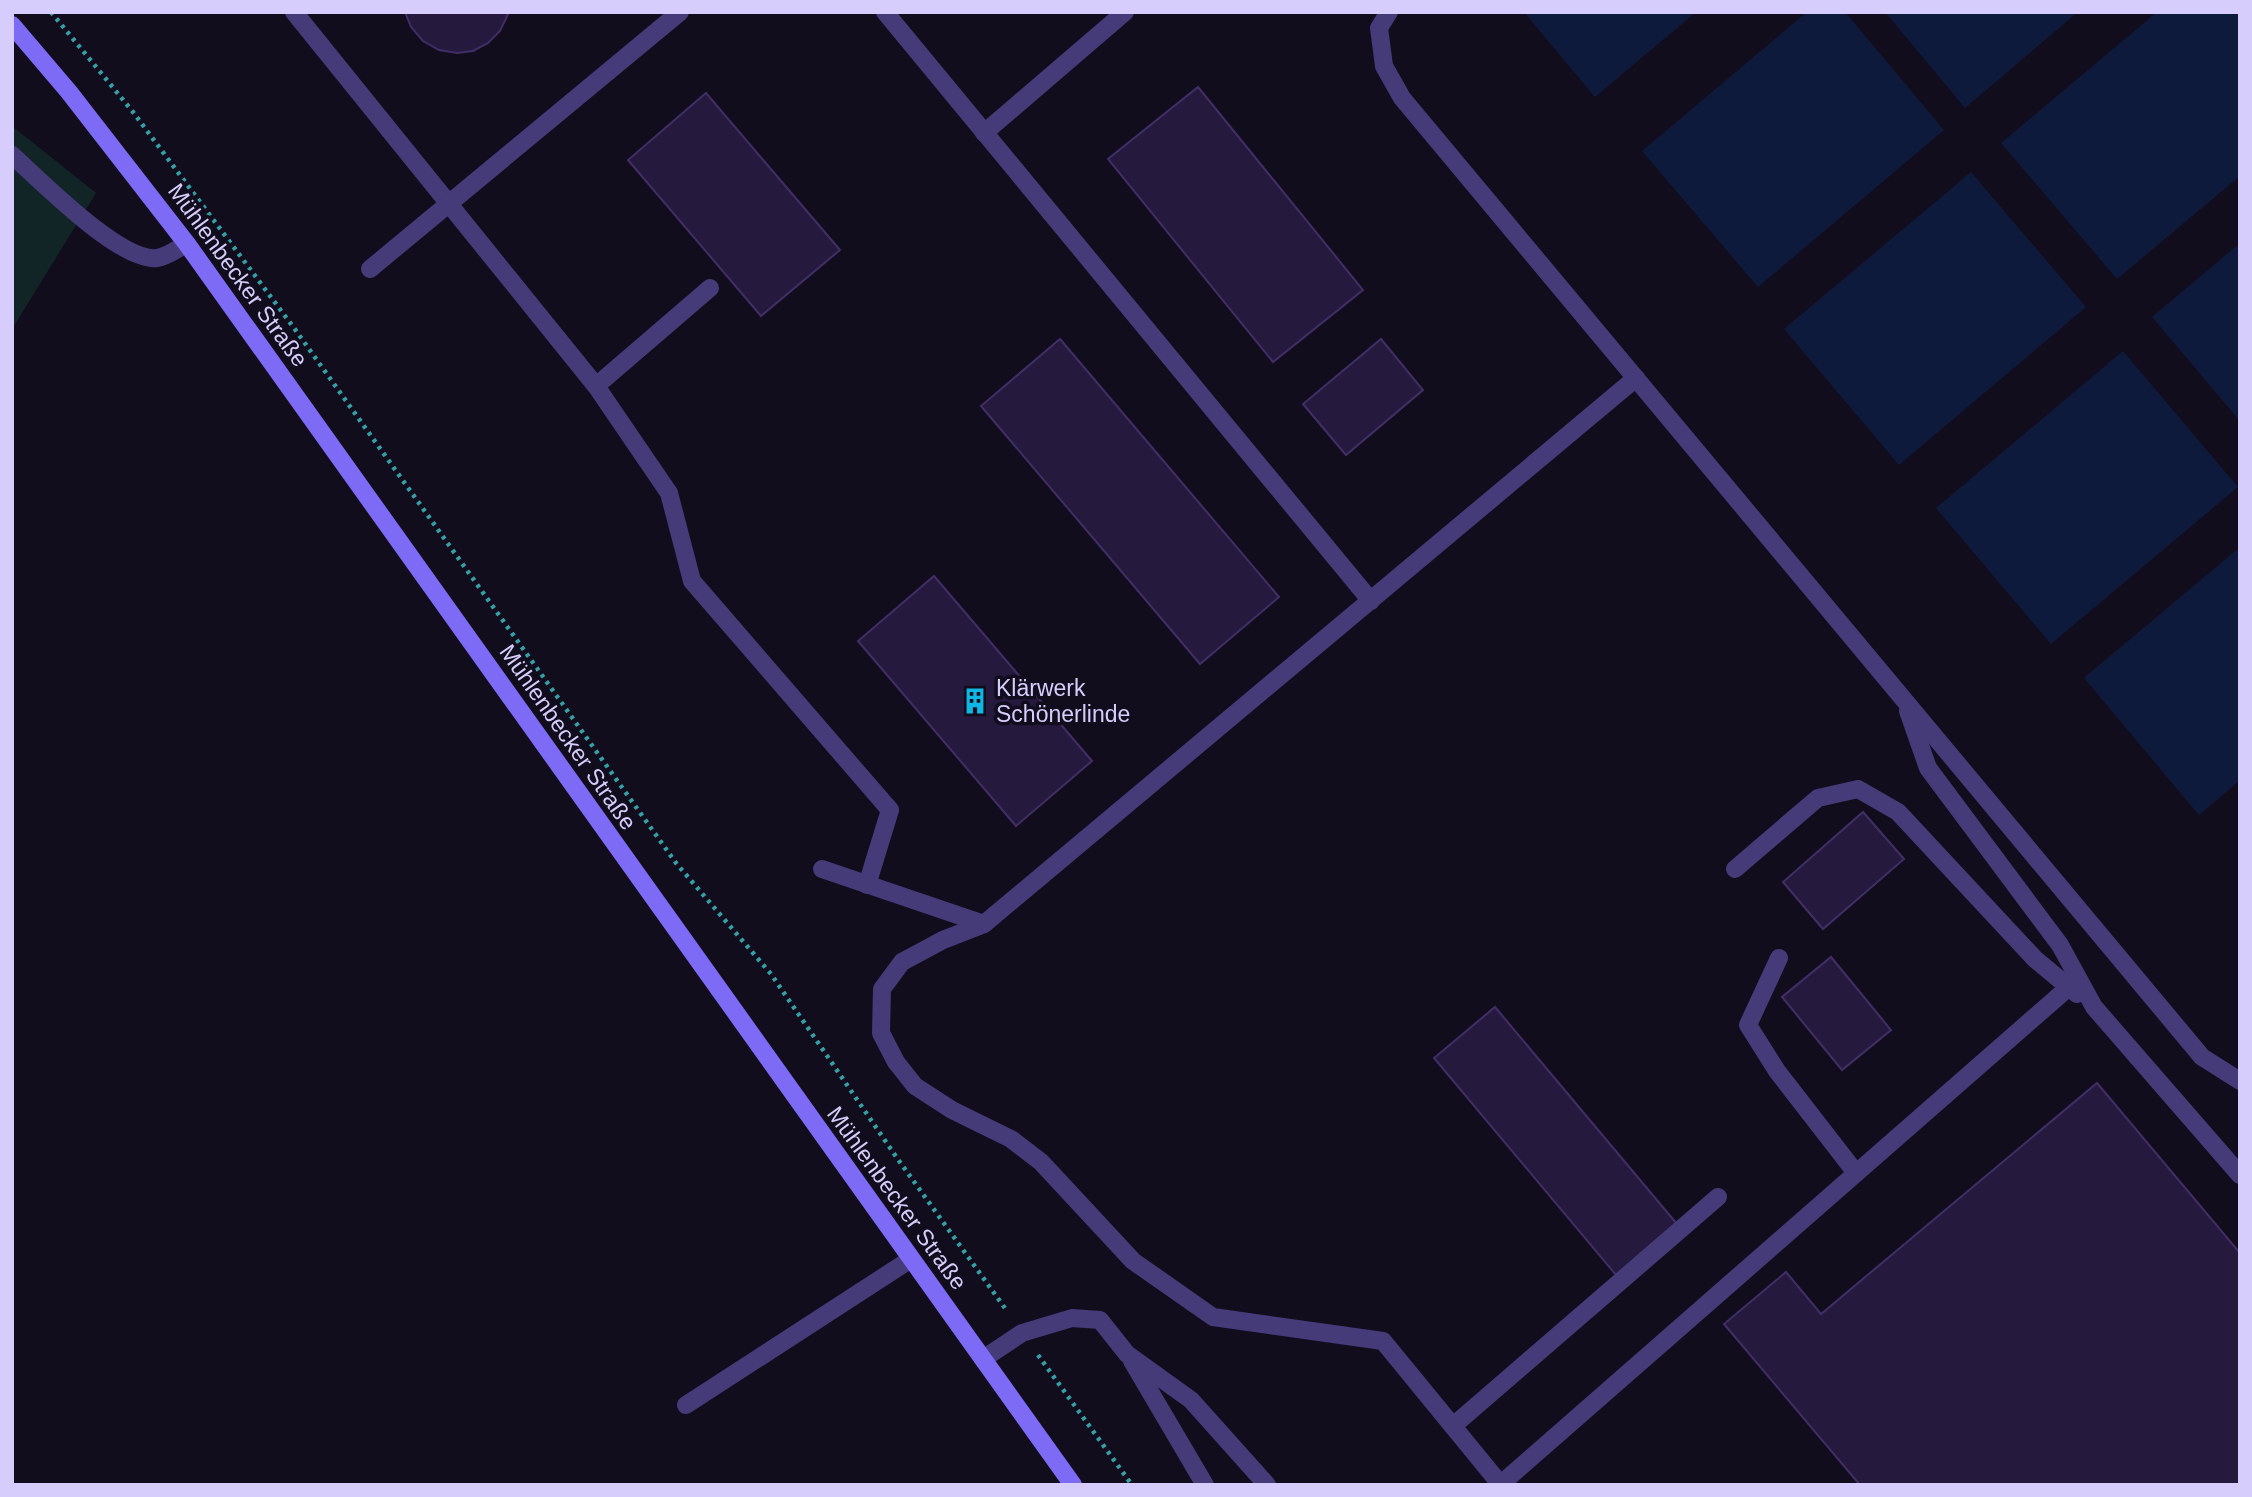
<svg xmlns="http://www.w3.org/2000/svg" width="2252" height="1497" font-family="Helvetica,sans-serif">
  <rect width="100%" height="100%" fill="#120d1d"/>
  <polygon fill="#112526" points="12,126 96,193 12,329"/>
  <g fill="#0e1a3b">
    <polygon points="1524,12 1696,12 1595,97"/>
    <polygon points="1807,12 1845,12 1944,130 1758,287 1642,151"/>
    <polygon points="1885,12 2078,12 1965,108"/>
    <polygon points="2157,12 2240,12 2240,176 2117,279 2001,143"/>
    <polygon points="1971,172 2086,307 1899,465 1784,329"/>
    <polygon points="2240,243 2240,421 2152,317"/>
    <polygon points="2123,351 2238,487 2051,644 1936,508"/>
    <polygon points="2240,547 2240,780 2199,815 2084,678"/>
  </g>
  <g fill="#251a3d" stroke="#402e67" stroke-width="2">
    <polygon points="405,12 509,12 500,31 488,43 473,51 457,53 439,50 423,41 411,27"/>
    <polygon points="1198,87 1363,290 1273,362 1108,159"/>
    <polygon points="706,93 840,250 761,316 628,160"/>
    <polygon points="1060,339 1279,597 1200,664 981,406"/>
    <polygon points="1381,339 1423,390 1346,455 1303,404"/>
    <polygon points="934,576 1092,761 1016,826 858,641"/>
    <polygon points="1863,812 1904,859 1823,929 1783,882"/>
    <polygon points="1831,957 1891,1030 1842,1070 1782,997"/>
    <polygon points="1495,1007 1677,1224 1616,1275 1434,1058"/>
    <polygon points="2097,1083 2240,1253 2240,1485 1860,1485 1724,1324 1786,1272 1821,1314"/>
  </g>
  <g fill="none" stroke-linecap="round" stroke-linejoin="round">
    <g stroke="#35a1a7" stroke-width="4.5" stroke-dasharray="3.5 5" stroke-linecap="butt">
      <polyline points="51,12 133,112 294,328 676,863 771,974 897,1158 1007,1311"/>
      <polyline points="1038,1355 1132,1485"/>
    </g>
    <g stroke="#453b79" stroke-width="18">
      <polyline points="294,12 596,386 669,493 692,581 890,810 867,885"/>
      <polyline points="885,12 1371,601"/>
      <polyline points="1389,12 1379,28 1384,66 1402,98 2202,1057 2240,1081"/>
      <polyline points="984,133 1125,12"/>
      <path d="M 12,155 C 41,181 120,262 157,258 C 167,257 178,248 187,244"/>
      <polyline points="370,269 680,12"/>
      <polyline points="596,386 710,288"/>
      <polyline points="1908,711 1928,768 2060,945 2094,1007 2240,1175"/>
      <polyline points="822,869 984,924"/>
      <polyline points="1735,869 1818,798 1858,789 1898,812 2035,959 2077,994"/>
      <polyline points="1779,958 1748,1025 1777,1071 1856,1173"/>
      <polyline points="983,1359 1022,1333 1072,1318 1100,1320 1127,1354 1191,1400 1267,1485"/>
      <polyline points="1132,1361 1205,1485"/>
      <polyline points="686,1405 911,1259"/>
      <polyline points="1453,1426 1718,1197"/>
      <polyline points="1501,1484 2069,987"/>
      <polyline points="1501,1485 1383,1341 1213,1317 1133,1261 1041,1162 1011,1139 952,1110 915,1086 896,1062 881,1033 882,989 902,962 943,940 984,924 1636,378"/>
    </g>
    <polyline stroke="#7d6af5" stroke-width="18" points="12,25 69,92 187,244 1073,1485"/>
  </g>
  <defs>
    <g id="building-bare" transform="scale(2.1)"><path d="M-4-6H4V6H1V3H-1V6H-4ZM-2.5-4.3h1.7v1.8h-1.7ZM.8-4.3h1.7v1.8H.8ZM-2.5-1h1.7V.8h-1.7ZM.8-1h1.7V.8H.8Z" fill="#0fb7e5" stroke="#120d1d" stroke-width="2.5" paint-order="stroke"/></g>
  </defs>
  <g fill-rule="evenodd">
    <use href="#building-bare" x="975" y="701"/>
  </g>
  <g text-anchor="middle" stroke-width="7" stroke-linejoin="round" paint-order="stroke">
    <g font-size="23" fill="#d7cdfc" stroke="#120d1d">
      <text transform="translate(238 275) rotate(54)" y="8">Mühlenbecker Straße</text>
      <text transform="translate(568 737) rotate(55)" y="8">Mühlenbecker Straße</text>
      <text transform="translate(897 1198) rotate(54)" y="8">Mühlenbecker Straße</text>
    </g>
    <g font-size="23" fill="#d7cdfc" stroke="#120d1d" text-anchor="start">
      <text x="996" y="696">Klärwerk<tspan x="996" dy="26">Schönerlinde</tspan></text>
    </g>
  </g>
  <rect width="2252" height="1497" fill="none" stroke="#d7cdfc" stroke-width="28"/>
</svg>
